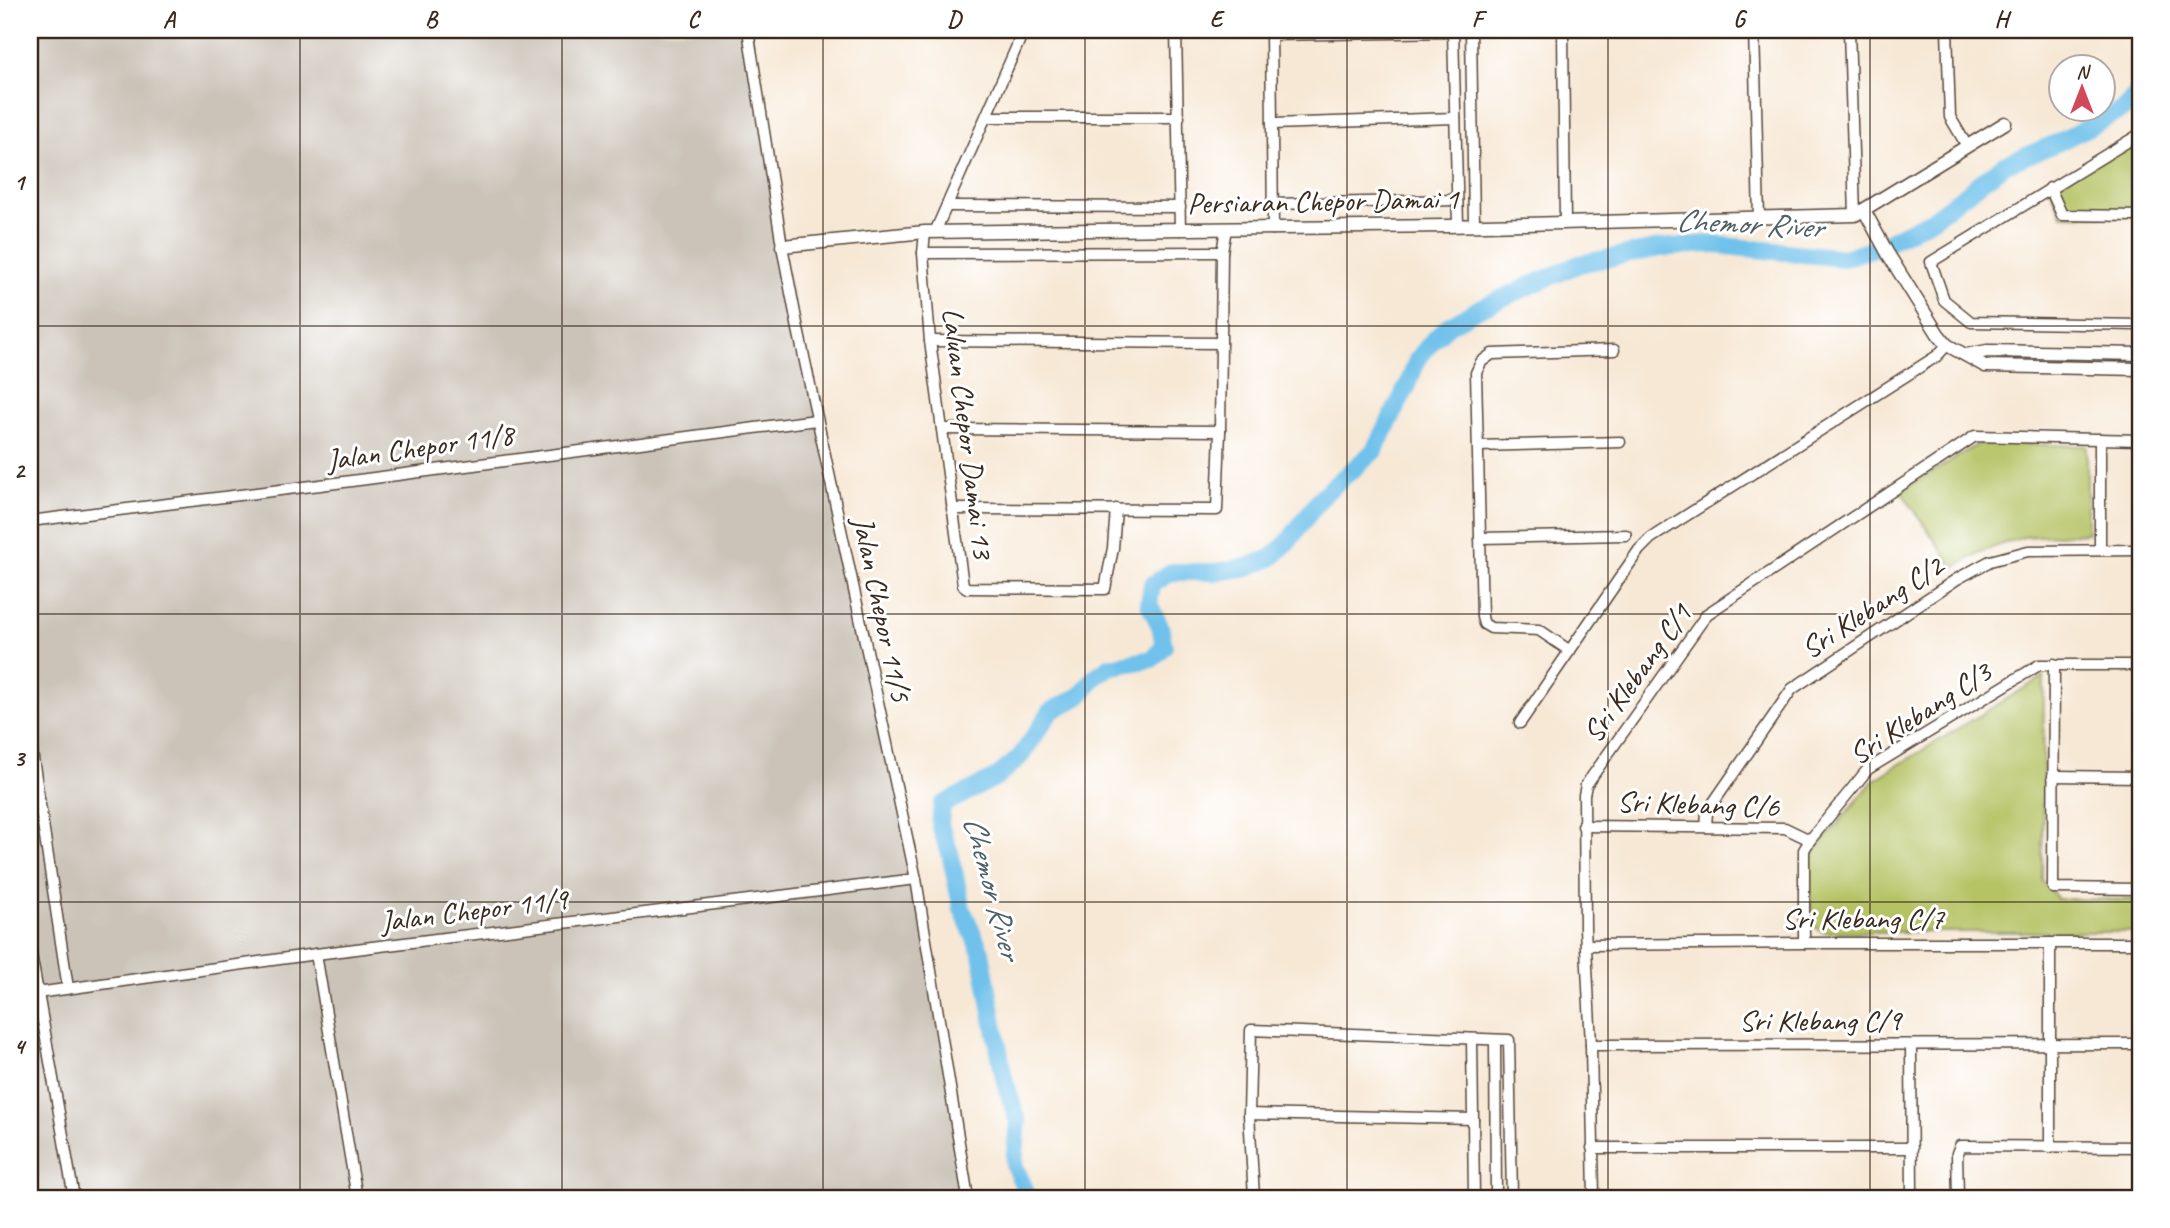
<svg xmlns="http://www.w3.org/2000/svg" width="2170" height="1228" font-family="Caveat,sans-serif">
  <rect width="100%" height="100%" fill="#fff"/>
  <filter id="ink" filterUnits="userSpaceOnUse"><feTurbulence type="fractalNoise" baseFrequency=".0143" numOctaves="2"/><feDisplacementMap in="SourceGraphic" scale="14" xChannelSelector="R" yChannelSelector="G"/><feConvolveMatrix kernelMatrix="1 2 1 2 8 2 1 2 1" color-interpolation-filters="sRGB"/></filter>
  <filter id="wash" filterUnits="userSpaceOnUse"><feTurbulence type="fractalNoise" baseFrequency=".00686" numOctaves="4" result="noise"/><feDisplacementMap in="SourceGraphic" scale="28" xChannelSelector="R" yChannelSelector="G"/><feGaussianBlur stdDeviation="1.57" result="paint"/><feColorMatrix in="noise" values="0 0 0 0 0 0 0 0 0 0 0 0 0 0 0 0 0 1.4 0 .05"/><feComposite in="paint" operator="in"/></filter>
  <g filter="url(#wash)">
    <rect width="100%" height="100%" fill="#f7e8d5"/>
    <polygon fill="#cbc3b8" points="30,30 748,30 782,246 916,879 968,1198 30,1198"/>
    <g fill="#b5c365" stroke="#787642" stroke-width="2">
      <polygon points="2140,134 2140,216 2062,215 2050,188"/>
      <polygon points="1980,443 2087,446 2087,533 2023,537 1980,552 1954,568 1901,491"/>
      <polygon points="2044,676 2042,880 2058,899 2140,900 2140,932 1823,932 1812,925 1809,869 1815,851 1874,780"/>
    </g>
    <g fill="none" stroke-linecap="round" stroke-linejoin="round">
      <polyline stroke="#70c1eb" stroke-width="18" points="1026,1198 1024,1187 1014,1165 1018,1122 1004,1078 981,952 962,909 950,853 940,826 942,805 997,777 1020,757 1051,711 1080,696 1095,677 1109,667 1152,659 1164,646 1160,626 1149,604 1152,585 1171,572 1217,572 1247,567 1271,558 1287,543 1323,495 1374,451 1408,385 1417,360 1433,340 1448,326 1478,309 1579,264 1660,248 1706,244 1844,258 1880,246 1932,219 2004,165 2059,142 2124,109 2140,91"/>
    </g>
  </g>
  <g filter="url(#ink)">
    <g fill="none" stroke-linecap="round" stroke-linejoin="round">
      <g stroke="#574639" stroke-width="13">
        <g id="minor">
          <polyline points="748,30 782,246 798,329 916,879 968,1198"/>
          <polyline points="1176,30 1180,230"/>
          <polyline points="1271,30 1273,229"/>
          <polyline points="1453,30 1458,225"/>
          <polyline points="1471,30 1474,225"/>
          <polyline points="1563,30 1565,223"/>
          <polyline points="1754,30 1759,218"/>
          <polyline points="1849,30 1855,215"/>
          <polyline points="1947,30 1950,117 1967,146"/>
          <polyline points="1271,35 1453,32"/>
          <polyline points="987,117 1179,117"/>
          <polyline points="1272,124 1455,118"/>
          <polyline points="2140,134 1931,262 1944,300 1971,322 2140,325"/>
          <polyline points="2050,188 2062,215 2140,216"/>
          <polyline points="1273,204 1457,200"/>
          <polyline points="947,206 1180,207"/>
          <polyline points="925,232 923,253 930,341 963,585 967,588 1105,589 1113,548 1116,509"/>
          <polyline points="935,232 1024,30"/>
          <polyline points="923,253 1222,252"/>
          <polyline points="930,341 1221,343"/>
          <polyline points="942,429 1220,431"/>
          <polyline points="2100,439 2100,549"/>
          <polyline points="1478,446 1620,442"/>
          <polyline points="952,509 1217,510 1220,431 1222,252 1226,229"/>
          <polyline points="30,521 336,483 816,420"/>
          <polyline points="1480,538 1626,535"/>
          <polyline points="1570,651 1539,630 1491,628 1484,624 1482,617 1476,373 1481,362 1492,354 1614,350"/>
          <polyline points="2054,664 2053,888 2140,889"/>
          <polyline points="1520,723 1639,550 1651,538 1937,356 1947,345"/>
          <polyline points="30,739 68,988"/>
          <polyline points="2053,776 2140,777"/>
          <polyline points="1583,826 1785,828 1810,840"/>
          <polyline points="1706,827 1707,812 1792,689 1957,579 1990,561 2028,551 2140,550"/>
          <polyline points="1804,943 1804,850 1810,840 1868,769 2039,665 2140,665"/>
          <polyline points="2050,943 2050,1147"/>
          <polyline points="1587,945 1804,943 2140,943"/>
          <polyline points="30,948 74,1198"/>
          <polyline points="316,954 357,1198"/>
          <polyline points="37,993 316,954 916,879"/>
          <polyline points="1472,1039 1474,1198"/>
          <polyline points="1495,1040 1496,1198"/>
          <polyline points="1591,1045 2140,1044"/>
          <polyline points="1911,1045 1912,1198"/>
          <polyline points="1249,1114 1473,1119"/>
          <polyline points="1592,1148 1912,1148"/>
          <polyline points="1306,1198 1254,1197 1249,1114 1251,1030 1509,1040 1512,1198"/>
          <polyline points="1594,1198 1591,1045 1585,928 1584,795 1586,785 1707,614 1975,436 2140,440"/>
          <polyline points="1958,1198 1957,1153 1960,1146 2140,1147"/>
        </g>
      </g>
      <g stroke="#574639" stroke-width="15">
        <g id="tertiary">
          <polyline points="1864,210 1888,254 1938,334 1947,345 1985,366 2140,369"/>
          <polyline points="782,246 925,232 1447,226 1855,215 2005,123"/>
          <polyline points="1966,355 1987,351 2140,354"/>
        </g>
      </g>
      <use href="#minor" stroke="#fff" stroke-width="10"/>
      <use href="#tertiary" stroke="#fff" stroke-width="12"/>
    </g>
  </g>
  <path fill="none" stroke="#3b2a1e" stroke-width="2" stroke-opacity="0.55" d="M 300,30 L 300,1198M 562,30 L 562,1198M 823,30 L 823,1198M 1085,30 L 1085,1198M 1347,30 L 1347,1198M 1608,30 L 1608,1198M 1870,30 L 1870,1198M 30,326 L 2140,326M 30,614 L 2140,614M 30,902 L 2140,902"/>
  <g text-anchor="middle" stroke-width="6" stroke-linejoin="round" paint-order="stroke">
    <g font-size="30" fill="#3b2a1e" stroke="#fff">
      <text transform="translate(1323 201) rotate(-1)" y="10">Persiaran Chepor Damai 1</text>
      <text transform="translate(968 433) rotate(83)" y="10">Laluan Chepor Damai 13</text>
      <text transform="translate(420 447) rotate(-8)" y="10">Jalan Chepor 11/8</text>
      <text transform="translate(1872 607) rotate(-33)" y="10">Sri Klebang C/2</text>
      <text transform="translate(882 609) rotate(78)" y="10">Jalan Chepor 11/5</text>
      <text transform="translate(1637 673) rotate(-54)" y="10">Sri Klebang C/1</text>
      <text transform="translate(1920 713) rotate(-33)" y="10">Sri Klebang C/3</text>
      <text transform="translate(1698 804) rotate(2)" y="10">Sri Klebang C/6</text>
      <text transform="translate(474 910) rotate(-7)" y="10">Jalan Chepor 11/9</text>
      <text x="1863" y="928">Sri Klebang C/7</text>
      <text x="1820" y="1030">Sri Klebang C/9</text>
    </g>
    <g font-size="32" font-style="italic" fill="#4e5f66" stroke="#fff">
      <text transform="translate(1749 223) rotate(3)" y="11">Chemor River</text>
      <text transform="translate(993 887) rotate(75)" y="11">Chemor River</text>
    </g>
  </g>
  <rect width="2170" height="1228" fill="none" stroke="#fff" stroke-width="77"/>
  <g transform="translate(2082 88)"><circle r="33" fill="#ffffff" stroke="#b1aaa5" stroke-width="2"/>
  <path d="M0-5L12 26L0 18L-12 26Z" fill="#d1495b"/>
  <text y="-10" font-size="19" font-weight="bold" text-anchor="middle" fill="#3b2a1e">N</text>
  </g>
  <rect x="38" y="38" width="2094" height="1152" fill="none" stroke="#3b2a1e" stroke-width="2.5"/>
  <g font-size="23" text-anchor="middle" font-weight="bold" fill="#3b2a1e">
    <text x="169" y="27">A</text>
    <text x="431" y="27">B</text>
    <text x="693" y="27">C</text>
    <text x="954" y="27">D</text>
    <text x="1216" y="27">E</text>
    <text x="1477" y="27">F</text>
    <text x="1739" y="27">G</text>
    <text x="2001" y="27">H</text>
    <text x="19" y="190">1</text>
    <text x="19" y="478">2</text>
    <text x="19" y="766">3</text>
    <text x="19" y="1054">4</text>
  </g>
</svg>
